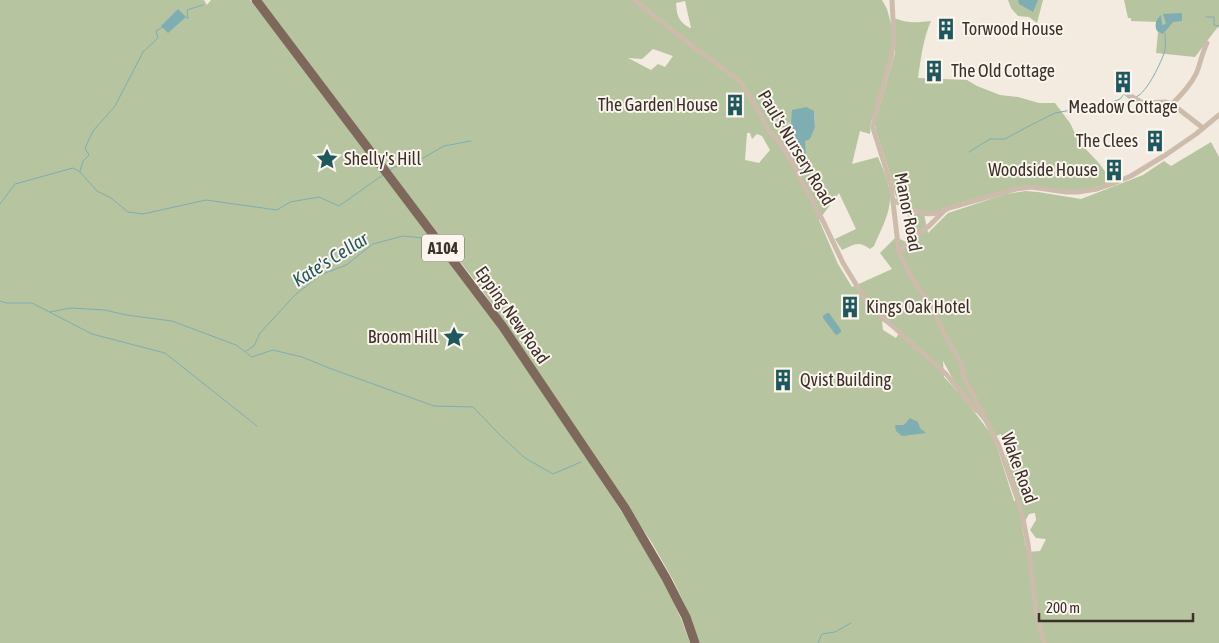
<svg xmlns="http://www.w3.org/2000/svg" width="1219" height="643" font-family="'Asap Condensed',sans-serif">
  <rect width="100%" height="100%" fill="#f4ebe0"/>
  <g fill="#b6c49f" fill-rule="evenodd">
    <polygon points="0,0 204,0 207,5 211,0 250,0 279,36 516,351 643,544 664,580 682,621 690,643 0,643"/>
    <path d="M 260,0 L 882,0 L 887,9 L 891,24 L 893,46 L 871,122 L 870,134 L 860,131 L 852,164 L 878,157 C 882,168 889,181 890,194 C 891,213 881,229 874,246 L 870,249 C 858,240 854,245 842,250 L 835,239 L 856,229 L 839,193 L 819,220 L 838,264 L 852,287 L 892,269 L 880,253 L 896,237 L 906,242 L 911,220 L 906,213 L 924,214 L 928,233 L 948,213 L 1006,194 L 1026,191 L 1038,192 L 1081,199 L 1143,175 L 1164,161 L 1171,166 L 1211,142 L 1219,157 L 1219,643 L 699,643 L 685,605 L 673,580 L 652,543 L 607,475 L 482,290 L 294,47 ZM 685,1 L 691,28 L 690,28 C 678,21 677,16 676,3 ZM 653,49 L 673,56 L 665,67 L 658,64 L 651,70 L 628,58 L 642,59 ZM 814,111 L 815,127 L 805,141 L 805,145 L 783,126 ZM 747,133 L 750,133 L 752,139 L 757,134 L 762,136 L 770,150 L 759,163 L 745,160 ZM 882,321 L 899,333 L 896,338 L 883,330 ZM 943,361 L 960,392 L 959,393 L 944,377 ZM 964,398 L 996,436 L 1001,434 L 1007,462 L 1019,501 L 1014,501 L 994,438 ZM 1035,513 L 1036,520 L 1030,530 L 1036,538 L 1046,539 L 1040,551 L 1027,552 L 1022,527 L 1029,514 Z"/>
    <polygon points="1008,0 1043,0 1037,23 1029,17 1018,16 1011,8"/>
    <polygon points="1124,0 1219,0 1219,27 1217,28 1195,57 1156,53 1159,22 1131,21 1131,18 1128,18"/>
    <path d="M 895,19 L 897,19 C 909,24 919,22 931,21 C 923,39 921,58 918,78 L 967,80 L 977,86 L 1000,95 L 1018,97 L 1039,103 L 1055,103 L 1070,123 L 1079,142 L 1098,162 L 1113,182 L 1092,188 L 1077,191 L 1026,186 L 937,211 L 926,213 L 903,204 L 897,199 L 895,194 L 893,183 L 876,130 L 876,119 L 895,53 Z"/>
  </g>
  <g fill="#7eaeb2">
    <polygon points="1018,0 1038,0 1033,12 1019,4"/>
    <polygon points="178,9 186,17 168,33 161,26"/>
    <path d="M 1182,13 L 1182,21 L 1173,22 L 1163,34 L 1157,31 C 1154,24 1156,20 1161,15 L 1162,25 L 1166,24 L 1163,14 Z"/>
    <polygon points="806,107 814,111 815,127 810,139 805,141 806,157 803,169 786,143 783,126 791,123 792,110"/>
    <polygon points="827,313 829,313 841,330 841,332 837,335 835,334 823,318 823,316"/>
    <polygon points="910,418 918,422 920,428 926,433 902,436 896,431 895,425 904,425"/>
  </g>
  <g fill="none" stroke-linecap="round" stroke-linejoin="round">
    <g stroke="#7eaeb2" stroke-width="1">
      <polyline points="186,17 188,19 187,10 203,5"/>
      <polyline points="1206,17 1214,17 1214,25 1219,26"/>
      <path d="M 1136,97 C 1147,93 1162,61 1165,50 C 1166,45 1165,39 1165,34"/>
      <polyline points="969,152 990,139 1005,139 1027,127 1055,113 1077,109 1092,104 1100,105 1110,103 1120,99 1124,94 1130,99"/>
      <polyline points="80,171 83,161 89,155 85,148 93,131 115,106 143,52 158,38 156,31 163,27"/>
      <polyline points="389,171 394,167 411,165 444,146 471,141"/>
      <polyline points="0,204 15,184 73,168 80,172 97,191 111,198 128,212 143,214 206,200 277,210 290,202 319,197 339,206 383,175"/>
      <polyline points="0,301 6,303 32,303 92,334 165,353 257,426"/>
      <polyline points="50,312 71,308 105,310 126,315 172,321 236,345 252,357 273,350 302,357 329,368 434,406 473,407 502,437 525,458 553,474 581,462"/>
      <polyline points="246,351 254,346 260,333 295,295 320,275 346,265 373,244 403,236 423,238"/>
      <polyline points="818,643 822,634 835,632 851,623"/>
    </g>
    <g stroke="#cdbcab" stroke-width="5">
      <polyline points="634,0 686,41 740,81 756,107 769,131 776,138 788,155 823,221 843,263 868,304 946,374 976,410 982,413"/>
      <polyline points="892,0 894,40 891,58 875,114 873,128 891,185 899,253 904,263 920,291 927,298 946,337 961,363 964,377 999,446 1017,498 1023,519 1028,544 1036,612 1044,643"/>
      <polyline points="1129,95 1143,103 1165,102 1172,104 1203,128"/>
      <path d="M 1172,104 C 1181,95 1190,86 1196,74 C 1200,65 1202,53 1207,43"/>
      <path d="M 893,200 C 912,209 927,221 949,208 L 1016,189 L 1031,187 L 1066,192 L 1078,192 L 1097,189 L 1112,184 L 1131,176 L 1167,154 L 1196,134 L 1219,115"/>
      <polyline points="899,253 909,241 929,226 943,212"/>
    </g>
    <polyline stroke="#7d685b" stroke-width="9" points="256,0 503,327 625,508 666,578 686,617 695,643"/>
  </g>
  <defs>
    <g id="building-bare" transform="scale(1.725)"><path d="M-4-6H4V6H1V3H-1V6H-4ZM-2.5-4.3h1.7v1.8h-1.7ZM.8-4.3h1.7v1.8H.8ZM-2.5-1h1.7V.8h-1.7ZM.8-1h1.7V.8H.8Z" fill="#1e575e" stroke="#fbf5ed" stroke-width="2.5" paint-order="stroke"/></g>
    <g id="sight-bare" transform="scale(1.725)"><path d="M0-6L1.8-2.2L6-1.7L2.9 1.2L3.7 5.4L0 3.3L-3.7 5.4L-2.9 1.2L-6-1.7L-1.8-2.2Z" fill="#1e575e" stroke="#fbf5ed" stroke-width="2.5" paint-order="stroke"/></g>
  </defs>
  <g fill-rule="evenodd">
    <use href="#building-bare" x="946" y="29"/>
    <use href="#building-bare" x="934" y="71"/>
    <use href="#building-bare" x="1123" y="82"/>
    <use href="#building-bare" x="735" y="105"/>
    <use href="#building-bare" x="1155" y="141"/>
    <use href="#sight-bare" x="327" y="159"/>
    <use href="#building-bare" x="1114" y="170"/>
    <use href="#building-bare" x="850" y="307"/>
    <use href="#sight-bare" x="454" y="337"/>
    <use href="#building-bare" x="783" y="380"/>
  </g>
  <g text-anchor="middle" stroke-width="4" stroke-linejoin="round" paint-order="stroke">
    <rect fill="#fbf5ed" stroke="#756b64" stroke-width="1" x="422" y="234.5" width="42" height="27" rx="4"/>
    <g font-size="16" font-weight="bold" fill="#3b302a">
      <text x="443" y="254">A104</text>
    </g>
    <g font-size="18" fill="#3b302a" stroke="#fbf5ed" text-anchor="start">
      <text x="962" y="35">Torwood House</text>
      <text x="951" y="77">The Old Cottage</text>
      <text x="718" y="111" text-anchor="end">The Garden House</text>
      <text x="1123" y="113" text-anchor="middle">Meadow Cottage</text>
      <text x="1138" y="147" text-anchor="end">The Clees</text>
      <text x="344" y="165">Shelly's Hill</text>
      <text x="1098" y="176" text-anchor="end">Woodside House</text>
      <text x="866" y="313">Kings Oak Hotel</text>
      <text x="438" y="343" text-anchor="end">Broom Hill</text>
      <text x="800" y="386">Qvist Building</text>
    </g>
    <g font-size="18" fill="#3b302a" stroke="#fbf5ed">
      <text transform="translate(796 148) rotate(59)" y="6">Paul's Nursery Road</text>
      <text transform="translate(908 212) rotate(79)" y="6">Manor Road</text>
      <text transform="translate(512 315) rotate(55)" y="6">Epping New Road</text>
      <text transform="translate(1019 468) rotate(70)" y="6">Wake Road</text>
    </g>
    <g font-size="19" font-style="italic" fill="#1e575e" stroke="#fbf5ed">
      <text transform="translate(330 259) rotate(-32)" y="7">Kate's Cellar</text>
    </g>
  </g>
  <path d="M1039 613v8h154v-8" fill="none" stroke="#3b302a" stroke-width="2.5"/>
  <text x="1046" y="613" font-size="15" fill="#3b302a" stroke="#fbf5ed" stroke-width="4" paint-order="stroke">200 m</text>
</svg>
